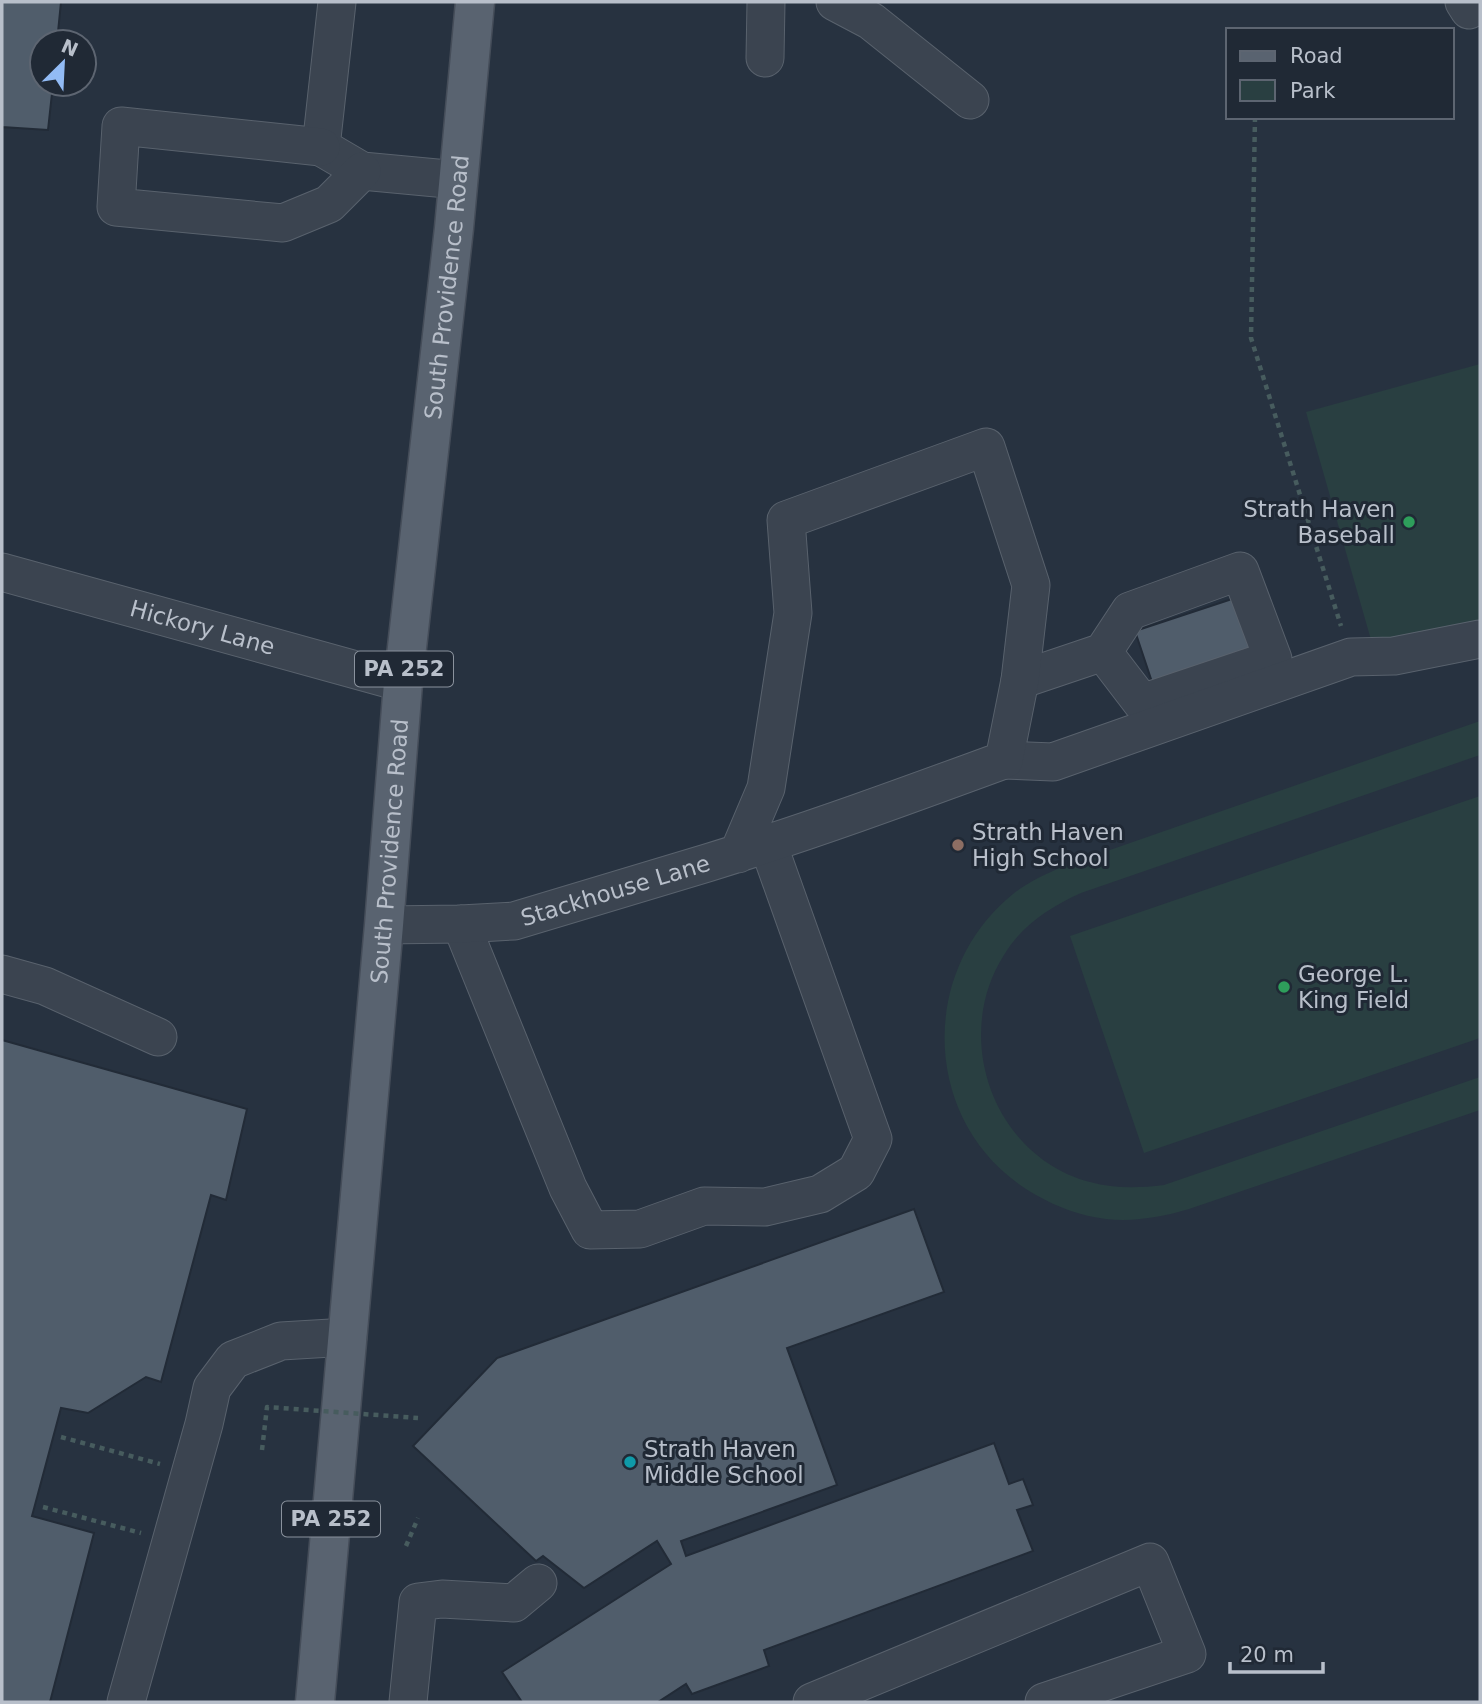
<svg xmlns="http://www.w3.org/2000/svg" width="1482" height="1704" font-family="'DejaVu Sans',sans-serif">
  <rect width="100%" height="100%" fill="#273240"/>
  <g fill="#293f41">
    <polygon points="1480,364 1480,632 1377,661 1306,412"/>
    <path d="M 1480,721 L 1480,755 L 1081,893 C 1050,907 1022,925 1004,955 C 951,1038 994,1157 1090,1182 C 1115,1189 1139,1188 1164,1185 L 1480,1077 L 1480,1110 L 1189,1209 C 1162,1217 1135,1222 1106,1219 C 1081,1216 1057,1207 1036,1195 C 923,1132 914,974 1013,894 C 1028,882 1046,874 1064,866 Z"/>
    <polygon points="1480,796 1480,1038 1144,1153 1070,936"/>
  </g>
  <g fill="#505d6b" stroke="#222b37" stroke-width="2">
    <polygon points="2,2 61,2 57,42 42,42 42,84 53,84 48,130 2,127"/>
    <polygon points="1241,596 1260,650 1153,685 1135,631"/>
    <polygon points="2,1040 247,1109 226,1200 211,1195 161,1382 146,1377 88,1413 61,1408 32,1516 94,1533 50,1702 2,1702"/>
    <polygon points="914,1209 944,1292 787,1348 837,1485 681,1541 686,1556 994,1443 1009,1484 1023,1479 1033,1505 1017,1510 1033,1551 764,1650 769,1666 692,1694 686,1684 658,1702 522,1702 502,1672 671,1564 657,1541 584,1588 543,1556 536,1561 413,1446 497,1358"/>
  </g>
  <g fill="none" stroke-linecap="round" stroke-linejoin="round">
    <g stroke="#59626d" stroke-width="39">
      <g id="minor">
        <polyline points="337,2 321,147 362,171 458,180"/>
        <polyline points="835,2 871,21 970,100"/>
        <polyline points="1464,2 1469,10"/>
        <polyline points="765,58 766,2"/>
        <polyline points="321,147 121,126 116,207 283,223 329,204 362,171"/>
        <path id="s1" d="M 2,572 L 403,683"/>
        <polyline points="1020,680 1103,652 1130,611 1240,571 1273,659 1142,703 1103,652"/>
        <polyline points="1004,760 1053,762 1351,657 1394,656 1480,639"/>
        <polyline points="461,924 568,1188 590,1230 640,1229 704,1206 765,1207 820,1194 856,1172 873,1139 768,844"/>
        <path id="s2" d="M 384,925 L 461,924 L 514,921 L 707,863 C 808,832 906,796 1004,760 L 1020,680 L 1031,585 L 986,447 L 786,520 L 793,613 L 766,788 L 738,854"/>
        <polyline points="2,974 45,986 158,1037"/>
        <polyline points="126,1702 204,1424 212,1388 233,1360 281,1341 348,1337"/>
        <polyline points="408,1702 418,1602 442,1599 514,1603 538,1583"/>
        <polyline points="812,1702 1150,1562 1187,1654 1044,1702"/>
      </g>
    </g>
    <g stroke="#454d59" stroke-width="41">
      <g id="major">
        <path id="s3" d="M 315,1702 L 384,925 L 403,683 L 454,228 L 475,2"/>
      </g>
    </g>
    <g stroke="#475c5e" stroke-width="4.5" stroke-dasharray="5 5" stroke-linecap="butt">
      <polyline points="1255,117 1251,338 1341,626"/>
      <polyline points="1425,117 1435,117"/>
      <polyline points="61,1437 160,1464"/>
      <polyline points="43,1507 141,1533"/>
      <polyline points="406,1546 418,1518"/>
    </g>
    <use href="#minor" stroke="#3b4450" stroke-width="37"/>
    <use href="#major" stroke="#596370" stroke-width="38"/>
    <polyline stroke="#475c5e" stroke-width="4.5" stroke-dasharray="5 5" stroke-linecap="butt" points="262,1450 267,1407 418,1418"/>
  </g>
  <g fill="#2e9e5b" stroke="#202935" stroke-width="2.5">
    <circle cx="1409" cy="522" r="7"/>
    <circle cx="1284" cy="987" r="7"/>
  </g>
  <circle fill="#8d6e63" stroke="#202935" stroke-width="2.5" cx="958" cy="845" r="7"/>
  <circle fill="#0f9aa8" stroke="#202935" stroke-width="2.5" cx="630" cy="1462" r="7"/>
  <g text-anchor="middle" stroke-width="6" stroke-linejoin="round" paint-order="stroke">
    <g fill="#202935" stroke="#8a929d" stroke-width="2">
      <rect x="355" y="651.5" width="98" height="35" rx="5"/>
      <rect x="282" y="1501.5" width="98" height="35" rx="5"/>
    </g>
    <g font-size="21" font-weight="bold" fill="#b8bfca">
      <text x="404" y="676">PA 252</text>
      <text x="331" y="1526">PA 252</text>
    </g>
    <g font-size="23" fill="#b8bfca" stroke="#202935">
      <text dy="8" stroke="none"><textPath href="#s3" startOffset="1421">South Providence Road</textPath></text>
      <text dy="8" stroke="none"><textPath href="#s1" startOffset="208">Hickory Lane</textPath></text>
      <text dy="8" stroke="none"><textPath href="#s3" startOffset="854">South Providence Road</textPath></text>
      <text dy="8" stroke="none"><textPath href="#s2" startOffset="236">Stackhouse Lane</textPath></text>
    </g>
    <g font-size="23" fill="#b8bfca" stroke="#202935" text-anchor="start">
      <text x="1395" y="517" text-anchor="end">Strath Haven<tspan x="1395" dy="26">Baseball</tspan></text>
      <text x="972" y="840">Strath Haven<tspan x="972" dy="26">High School</tspan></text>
      <text x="1298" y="982">George L.<tspan x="1298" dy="26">King Field</tspan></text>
      <text x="644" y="1457">Strath Haven<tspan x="644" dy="26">Middle School</tspan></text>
    </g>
  </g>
  <rect width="1482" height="1704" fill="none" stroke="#b8bfca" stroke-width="7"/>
  <rect x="1226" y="28" width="228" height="91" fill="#202935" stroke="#5d6571" stroke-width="2"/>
  <rect x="1240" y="51" width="35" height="10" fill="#596370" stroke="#5d6571" stroke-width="2"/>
  <text x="1290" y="63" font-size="21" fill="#b8bfca">Road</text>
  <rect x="1240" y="80" width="35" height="21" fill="#293f41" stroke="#5d6571" stroke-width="2"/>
  <text x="1290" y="98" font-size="21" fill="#b8bfca">Park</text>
  <g transform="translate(63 63) rotate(24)"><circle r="33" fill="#202935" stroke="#5d6571" stroke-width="2"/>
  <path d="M0-5L12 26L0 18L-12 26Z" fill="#92bbf5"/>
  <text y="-10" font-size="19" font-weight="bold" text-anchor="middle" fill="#b8bfca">N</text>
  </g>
  <path d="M1230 1662v10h93v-10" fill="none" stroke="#b8bfca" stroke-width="3.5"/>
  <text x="1240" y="1662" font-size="21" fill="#b8bfca" stroke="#202935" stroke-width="5" paint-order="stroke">20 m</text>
</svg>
